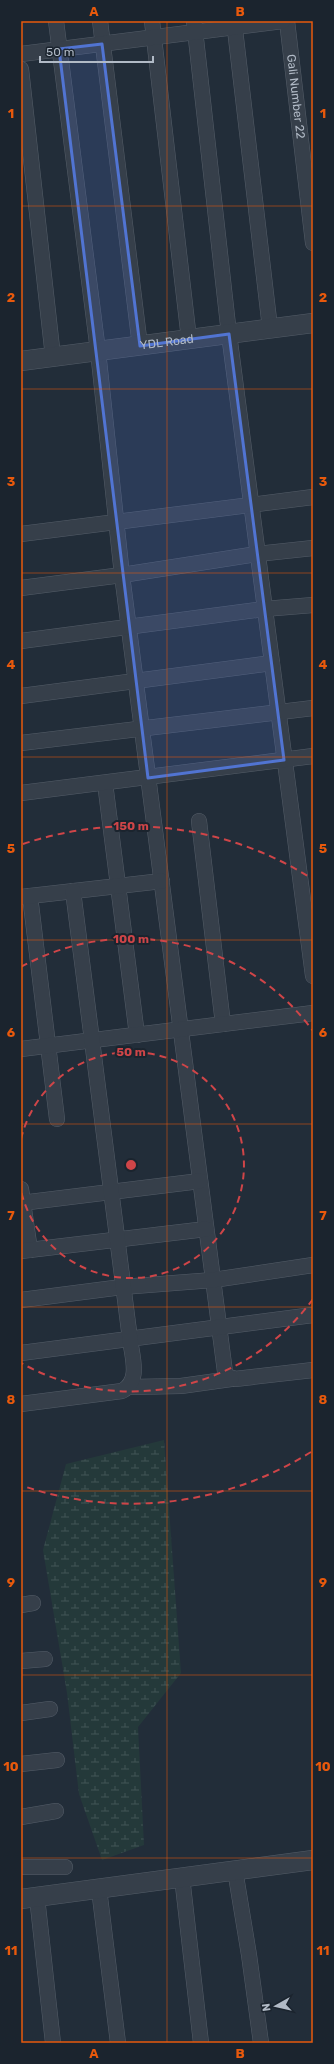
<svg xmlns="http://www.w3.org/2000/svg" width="334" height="2064" font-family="Rubik,sans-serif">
  <defs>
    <pattern id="wetland-marsh" width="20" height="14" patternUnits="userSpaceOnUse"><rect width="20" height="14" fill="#24393a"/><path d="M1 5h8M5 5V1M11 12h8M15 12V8" fill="none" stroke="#415455"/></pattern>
  </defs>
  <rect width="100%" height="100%" fill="#222d39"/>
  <polygon fill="url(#wetland-marsh)" points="164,1440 181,1673 138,1727 144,1845 102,1860 79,1794 67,1693 43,1550 66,1464"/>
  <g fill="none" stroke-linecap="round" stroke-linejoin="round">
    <g stroke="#545d68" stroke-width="16">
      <g id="minor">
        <polyline points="56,21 98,351 122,575 225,1372 227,1376 235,1379 313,1370"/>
        <polyline points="100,21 140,346"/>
        <polyline points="152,21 189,339"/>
        <polyline points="194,21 229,334 313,976"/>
        <polyline points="234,21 270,328"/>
        <path id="s1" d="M 287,21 L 313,243"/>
        <polyline points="21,54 283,21"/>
        <polyline points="21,69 53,357"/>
        <polyline points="21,534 313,497"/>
        <polyline points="21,588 122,575 257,554 313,548"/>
        <polyline points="21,641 264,609 313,605"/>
        <polyline points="21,696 272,663"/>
        <polyline points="21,743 313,708"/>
        <polyline points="105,783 137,1035"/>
        <polyline points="21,793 313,756"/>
        <polyline points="199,821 223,1024"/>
        <polyline points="30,896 57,1119"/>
        <polyline points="21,897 162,881"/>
        <polyline points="21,1049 313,1013"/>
        <polyline points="21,1189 30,1250"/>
        <polyline points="21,1203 200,1181"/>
        <polyline points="21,1251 206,1229"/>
        <polyline points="21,1300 122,1287 213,1280 313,1265"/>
        <polyline points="21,1353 313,1315"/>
        <polyline points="130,1387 181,1386 231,1379"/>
        <path d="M 21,1404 L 122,1391 C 141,1381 132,1357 130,1339 L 73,891"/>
        <polyline points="21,1605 33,1603"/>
        <polyline points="21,1661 45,1659"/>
        <polyline points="21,1713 50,1709"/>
        <polyline points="21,1764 57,1760"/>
        <polyline points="21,1817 56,1811"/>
        <polyline points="21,1867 65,1867"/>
        <polyline points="235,1870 249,1955 261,2043"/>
        <polyline points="182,1877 201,2043"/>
        <polyline points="99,1889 118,2043"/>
        <polyline points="37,1897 53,2043"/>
      </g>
    </g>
    <g stroke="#545d68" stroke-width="20">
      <g id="tertiary">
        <path id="s2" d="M 21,361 L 313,323"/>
        <polyline points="21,1899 313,1860"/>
      </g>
    </g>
    <use href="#minor" stroke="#363f4a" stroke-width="15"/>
    <use href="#tertiary" stroke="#363f4a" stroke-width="19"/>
  </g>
  <path fill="#5174d2" fill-opacity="0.2" stroke="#5174d2" stroke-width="3" stroke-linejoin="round" d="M 102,44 L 140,346 L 229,334 L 284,760 L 148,778 L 59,49 Z"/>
  <path fill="none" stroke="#e8590c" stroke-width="1" stroke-opacity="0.55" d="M 167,21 L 167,2043M 21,206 L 313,206M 21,389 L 313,389M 21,573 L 313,573M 21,757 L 313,757M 21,940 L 313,940M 21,1124 L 313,1124M 21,1307 L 313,1307M 21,1491 L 313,1491M 21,1675 L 313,1675M 21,1858 L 313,1858"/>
  <g fill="none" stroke="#cf4548" stroke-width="2" stroke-dasharray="7 5">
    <path d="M21 1139A113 113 0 1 1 21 1191"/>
    <path d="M313 1299A226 226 0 0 1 21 1363M21 967A226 226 0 0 1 313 1031"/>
    <path d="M311 1452A339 339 0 0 1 23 1486M23 844A339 339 0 0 1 311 878"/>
  </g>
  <g text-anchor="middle" stroke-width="4" stroke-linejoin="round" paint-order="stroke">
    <g font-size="12" fill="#b1bac6" stroke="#1b242e">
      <text dy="4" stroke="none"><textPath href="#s1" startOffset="76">Gali Number 22</textPath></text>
      <text dy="4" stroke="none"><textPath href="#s2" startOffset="147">YDL Road</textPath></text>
    </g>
  </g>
  <circle cx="131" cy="1165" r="6" fill="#cf4548" stroke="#1b242e" stroke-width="2"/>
  <g font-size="12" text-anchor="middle" font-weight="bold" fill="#cf4548" stroke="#1b242e" stroke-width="4" stroke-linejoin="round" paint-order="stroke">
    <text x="131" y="830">150 m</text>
    <text x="131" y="943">100 m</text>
    <text x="131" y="1056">50 m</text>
  </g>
  <rect width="334" height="2064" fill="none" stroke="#1b242e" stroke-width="44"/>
  <g transform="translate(276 2006) rotate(262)" stroke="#1b242e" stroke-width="3" paint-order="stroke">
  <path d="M0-3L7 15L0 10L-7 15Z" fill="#b1bac6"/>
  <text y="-6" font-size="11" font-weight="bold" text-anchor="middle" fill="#b1bac6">N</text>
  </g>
  <path d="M40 56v6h113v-6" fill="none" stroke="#b1bac6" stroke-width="2"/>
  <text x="46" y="56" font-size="12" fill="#b1bac6" stroke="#1b242e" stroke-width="3" paint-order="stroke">50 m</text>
  <rect x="22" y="22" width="290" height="2020" fill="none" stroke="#e8590c" stroke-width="1.5"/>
  <g font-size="13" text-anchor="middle" font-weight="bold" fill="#e8590c">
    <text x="94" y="16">A</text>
    <text x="240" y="16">B</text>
    <text x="11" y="118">1</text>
    <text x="323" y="118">1</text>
    <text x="11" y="302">2</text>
    <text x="323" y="302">2</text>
    <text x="11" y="486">3</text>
    <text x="323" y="486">3</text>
    <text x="11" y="669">4</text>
    <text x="323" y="669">4</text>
    <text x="11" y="853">5</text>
    <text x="323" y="853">5</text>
    <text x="11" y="1037">6</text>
    <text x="323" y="1037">6</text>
    <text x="11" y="1220">7</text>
    <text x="323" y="1220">7</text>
    <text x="11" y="1404">8</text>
    <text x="323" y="1404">8</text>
    <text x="11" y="1587">9</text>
    <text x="323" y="1587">9</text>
    <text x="11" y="1771">10</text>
    <text x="323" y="1771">10</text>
    <text x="11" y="1955">11</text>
    <text x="323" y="1955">11</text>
    <text x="94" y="2058">A</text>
    <text x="240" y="2058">B</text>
  </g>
</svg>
